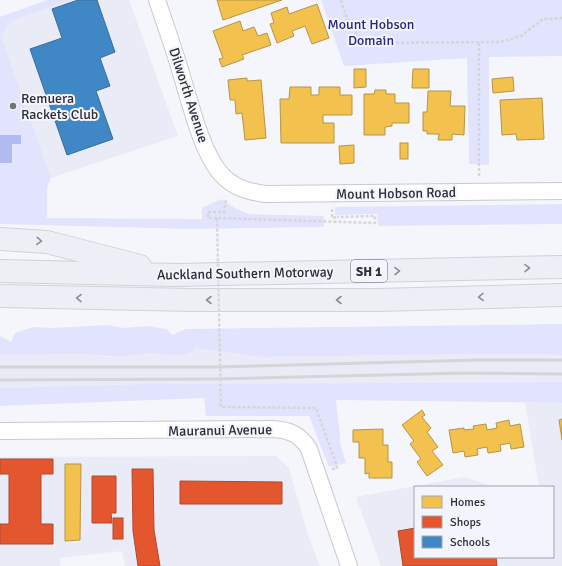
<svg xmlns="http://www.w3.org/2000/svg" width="562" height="566" font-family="Signika,sans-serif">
  <rect width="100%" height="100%" fill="#f5f6fb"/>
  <g fill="#e9ebf7">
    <polygon points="71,0 129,0 178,136 51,178 1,35 11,21"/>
    <polygon points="195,348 261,357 483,354 562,355 562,382 145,384 0,388 0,355 85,354 111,357 146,353 178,356"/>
    <polygon points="525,403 562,403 562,566 381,566 356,497 464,477 495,487 415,487 415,557 553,557 553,487 539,487"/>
    <polygon points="276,456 289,468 308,535 320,566 125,566 122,551 60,558 61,566 0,566 0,457"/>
  </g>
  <g fill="#e1e4fc">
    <polygon points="47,0 71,0 11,21 1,35 51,178 47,187 47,218 202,219 202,208 221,199 235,208 249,214 324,216 324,227 191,229 0,224 0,17"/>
    <polygon points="321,0 562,0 562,56 489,57 489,165 469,164 467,58 344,66"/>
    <polygon points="562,204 562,224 378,226 377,214 335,215 335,207"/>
    <polygon points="562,324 562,355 483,354 261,357 195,348 192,352 178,356 146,353 121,357 85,354 0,355 0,336 11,342 15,333 33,327 52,328 109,325 123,328 147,326 167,329 172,335 186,329"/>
    <polygon points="562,382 562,403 336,400 340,436 340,444 346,463 329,467 309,416 206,416 204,398 0,406 0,388 145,384"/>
  </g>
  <polygon fill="#b2baef" points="0,135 21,135 21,144 12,144 12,163 0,163"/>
  <g fill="#f2c14e" stroke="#b79546">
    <polygon points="217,0 282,0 223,20"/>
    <polygon points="317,4 329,38 312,44 305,26 292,31 294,36 277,43 270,24 274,23 271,13 287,7 289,14"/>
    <polygon points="240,21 243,31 254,27 258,36 267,33 271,45 242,55 244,59 222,67 219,59 223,58 213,31"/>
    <polygon points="354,69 366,69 366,87 354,88"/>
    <polygon points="413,69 429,69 429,88 412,88"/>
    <polygon points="513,77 514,91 493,93 492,79"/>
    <polygon points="247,78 247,81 261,80 266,138 245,140 242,113 236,114 235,100 230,100 228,80"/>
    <polygon points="290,87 311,87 311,95 319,95 319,87 340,87 340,95 352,95 352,115 323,115 323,123 334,123 334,143 281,143 280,99 289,99"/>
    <polygon points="375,90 386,90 386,94 395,94 395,103 409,103 409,123 392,123 392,126 385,127 385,135 364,135 364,94 374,94"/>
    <polygon points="428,91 451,91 450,106 465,106 464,135 452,134 452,140 438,140 439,134 427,134 427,131 423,131 423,112 427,112"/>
    <polygon points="542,98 544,139 517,140 516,134 502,135 500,100"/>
    <rect x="400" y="143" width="8" height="16"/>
    <polygon points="354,145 354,163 340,164 339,146"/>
    <polygon points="422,410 425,415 422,417 431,428 427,432 438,447 432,451 443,465 427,476 417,462 421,459 410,444 414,441 402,425"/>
    <polygon points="562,419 562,440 559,420"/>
    <polygon points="509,420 510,426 520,424 524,447 511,449 510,443 500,445 501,451 488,453 487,447 477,449 478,455 465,457 464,451 453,453 449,430 464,428 464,430 474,429 473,426 486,424 487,430 497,428 496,423"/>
    <polygon points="383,429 383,445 388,445 388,462 392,462 392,478 369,478 369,473 365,474 365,458 359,458 359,442 353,442 353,430"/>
    <polygon points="65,464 81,464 80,540 65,541"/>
  </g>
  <g fill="#e4572e" stroke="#ad4b2f">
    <polygon points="0,459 53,459 53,474 41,474 41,524 53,524 53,544 0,544 0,524 9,524 9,474 0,474"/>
    <polygon points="132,469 153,469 154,530 160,566 138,566 133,531"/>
    <polygon points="92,476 116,476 116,513 111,513 112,523 92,523"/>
    <polygon points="180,481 282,482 282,504 180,504"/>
    <rect x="113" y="518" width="10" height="21"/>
    <polygon points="415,528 415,557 496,557 497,566 403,566 398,531"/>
  </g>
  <polygon fill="#3f88c5" stroke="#3a6d99" points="78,0 97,0 115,52 100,58 110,86 96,91 113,139 67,155 30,49 62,38 52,9"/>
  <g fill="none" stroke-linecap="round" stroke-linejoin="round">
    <g stroke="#c9cace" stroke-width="18">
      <g id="street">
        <path d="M 157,0 C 165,24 174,49 181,73 C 190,102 202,154 222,175 C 234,188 249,192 266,194 L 562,191"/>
        <path d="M 0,431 L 273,429 C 289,430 300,434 309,449 L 349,566"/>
      </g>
    </g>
    <g stroke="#d1d2d4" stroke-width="24">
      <g id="highway">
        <polyline points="0,239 47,242 140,266"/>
        <polyline points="0,271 176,275 562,267"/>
        <polyline points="0,296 192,300 378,300 562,295"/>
      </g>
    </g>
    <g stroke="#d6d6d8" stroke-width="2.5" stroke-dasharray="3 2" stroke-linecap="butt">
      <path d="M 341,0 C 348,22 349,30 369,43 L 500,42 L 521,36 L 543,19 L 562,18"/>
      <polyline points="479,43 479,177"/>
      <polyline points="332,209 332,218 337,217"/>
      <polyline points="217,218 208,218 208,212 224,212 226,199"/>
      <polyline points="332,469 337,468 336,464"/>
    </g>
    <use href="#street" stroke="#fefefe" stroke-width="16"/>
    <use href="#highway" stroke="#edeff6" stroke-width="22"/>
    <g stroke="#d4d5d6" stroke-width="3">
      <polyline points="0,367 216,367 478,360 562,360"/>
      <polyline points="0,380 215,379 467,373 562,374"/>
    </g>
    <polyline stroke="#d6d6d8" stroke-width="2.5" stroke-dasharray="3 2" stroke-linecap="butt" points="336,464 316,408 221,407 217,218 375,223 375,216 337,217"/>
  </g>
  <defs><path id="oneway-chevron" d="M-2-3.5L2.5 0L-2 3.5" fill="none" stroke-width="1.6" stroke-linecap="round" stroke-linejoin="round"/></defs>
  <g stroke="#8d8e94">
    <use href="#oneway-chevron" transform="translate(39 241) rotate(4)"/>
    <use href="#oneway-chevron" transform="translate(527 268) rotate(-1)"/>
    <use href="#oneway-chevron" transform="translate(397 271) rotate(-1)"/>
    <use href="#oneway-chevron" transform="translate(481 297) rotate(179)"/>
    <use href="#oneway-chevron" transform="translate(79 298) rotate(-179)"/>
    <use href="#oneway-chevron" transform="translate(209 300) rotate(-180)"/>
    <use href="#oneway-chevron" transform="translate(339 300) rotate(-180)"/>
  </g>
  <circle fill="#737478" stroke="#f2f4fe" stroke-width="1.5" cx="13" cy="106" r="4"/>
  <g text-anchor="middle" stroke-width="4" stroke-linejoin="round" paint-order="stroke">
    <rect fill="#f2f4fe" stroke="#68696f" stroke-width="1" x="351" y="260" width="36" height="22" rx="3"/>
    <g font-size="13" font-weight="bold" fill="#2d2e32">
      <text x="369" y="276">SH 1</text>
    </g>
    <g font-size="14" fill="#2b277b" stroke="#f2f4fe">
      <text x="371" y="29">Mount Hobson<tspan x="371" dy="16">Domain</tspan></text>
    </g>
    <g font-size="14" fill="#2d2e32" stroke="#f2f4fe">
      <text transform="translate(189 95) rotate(72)" y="5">Dilworth Avenue</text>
      <text transform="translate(396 193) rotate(-1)" y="5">Mount Hobson Road</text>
      <text transform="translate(245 273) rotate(-1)" y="5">Auckland Southern Motorway</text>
      <text transform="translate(220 430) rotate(-1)" y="5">Mauranui Avenue</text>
    </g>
    <g font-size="14" fill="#2d2e32" stroke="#f2f4fe" text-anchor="start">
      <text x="21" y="103">Remuera<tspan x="21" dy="16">Rackets Club</tspan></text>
    </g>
  </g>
  <rect x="414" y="486" width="140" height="72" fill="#f2f4fe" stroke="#a3a5ac"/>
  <rect x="422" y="496" width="20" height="12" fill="#f2c14e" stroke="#a3a5ac"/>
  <text x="450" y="506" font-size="12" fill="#2d2e32">Homes</text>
  <rect x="422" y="516" width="20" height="12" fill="#e4572e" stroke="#a3a5ac"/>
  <text x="450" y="526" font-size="12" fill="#2d2e32">Shops</text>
  <rect x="422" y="536" width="20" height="12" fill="#3f88c5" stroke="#a3a5ac"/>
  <text x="450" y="546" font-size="12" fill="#2d2e32">Schools</text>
</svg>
